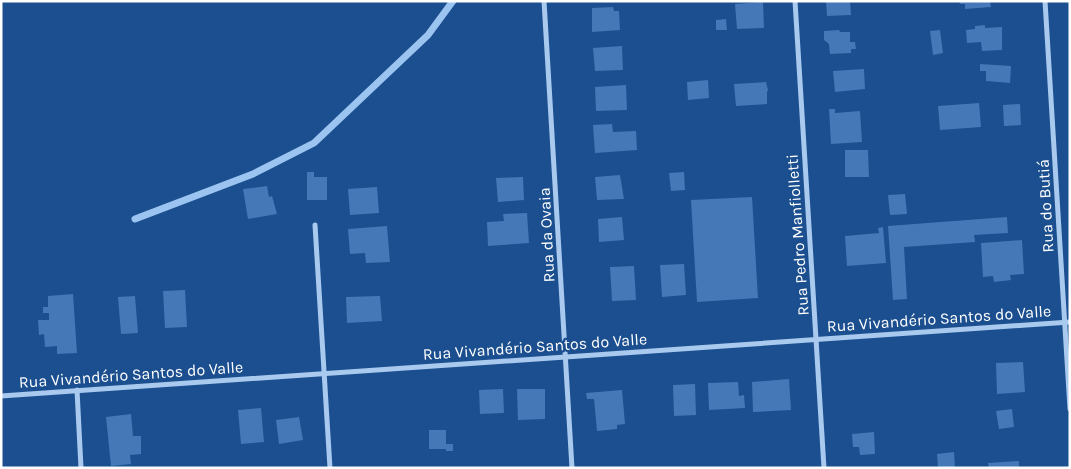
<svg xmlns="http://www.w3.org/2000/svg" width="1071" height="469" font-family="Karla,sans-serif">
  <rect width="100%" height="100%" fill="#1b4f8f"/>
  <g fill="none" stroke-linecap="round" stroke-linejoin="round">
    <polyline stroke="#9cc4f0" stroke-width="7" points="135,219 253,174 314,143 428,35 453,1"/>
  </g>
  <g fill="#4478b7">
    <polygon points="826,1 850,1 851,15 827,16"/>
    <polygon points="959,1 990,1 991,7 965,9 965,4 960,4"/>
    <polygon points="763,2 764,28 737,29 735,4"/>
    <polygon points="613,7 614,11 619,11 620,30 592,32 592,8"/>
    <polygon points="726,19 727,30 716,30 716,20"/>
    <polygon points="985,25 985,28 1002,27 1002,50 982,51 981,42 967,43 966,30 975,29 975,26"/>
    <polygon points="839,30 840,32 850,32 850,42 855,42 856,49 851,49 851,53 830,54 829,44 824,40 824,31"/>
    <polygon points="940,30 943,53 933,55 930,31"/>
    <polygon points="622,46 623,70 595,71 593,48"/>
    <polygon points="980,64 1011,66 1010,83 986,81 986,71 980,71"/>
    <polygon points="864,69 865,89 835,92 833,71"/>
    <polygon points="708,80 709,98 688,100 687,82"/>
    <polygon points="766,82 768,90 767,92 767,104 736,106 734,84"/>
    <polygon points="626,85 627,110 596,111 595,87"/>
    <polygon points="979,103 981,127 940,130 938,106"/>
    <polygon points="1020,104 1021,125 1004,126 1003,105"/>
    <polygon points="829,109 835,109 835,113 860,111 862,142 831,144"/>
    <polygon points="612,124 613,132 636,131 637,150 595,153 593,125"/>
    <polygon points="845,150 868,150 869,177 845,177"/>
    <polygon points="307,172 314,172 314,177 327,177 327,200 307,200"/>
    <polygon points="684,172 685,190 671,191 669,173"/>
    <polygon points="620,175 624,199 597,200 595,177"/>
    <polygon points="523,177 524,200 498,202 496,178"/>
    <polygon points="267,186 269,197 272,196 277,214 248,219 243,189"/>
    <polygon points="377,187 379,213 350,215 348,189"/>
    <polygon points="905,194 907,214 890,215 888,195"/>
    <polygon points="752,197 758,298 697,302 691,200"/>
    <polygon points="527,213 529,243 488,246 487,222 504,221 503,214"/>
    <polygon points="622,217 624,240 599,242 598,219"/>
    <polygon points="1007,217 1008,233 974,235 975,242 904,247 907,299 893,300 888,226"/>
    <polygon points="387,226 390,262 366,263 365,253 350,254 348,229"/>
    <polygon points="883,227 886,263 847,266 845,236 879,233 878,228"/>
    <polygon points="1022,240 1024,274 1010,275 1011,280 994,282 993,276 983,277 981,243"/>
    <polygon points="684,264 686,295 662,297 660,265"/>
    <polygon points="634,266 636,300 612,301 610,267"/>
    <polygon points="185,290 187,327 165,328 163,291"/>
    <polygon points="73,294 77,353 57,354 57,346 45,347 44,334 39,335 38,320 49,320 49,313 43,313 43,307 48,307 48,296"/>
    <polygon points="135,296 138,333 121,334 118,297"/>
    <polygon points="380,296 382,321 347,323 346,297"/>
    <polygon points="1023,362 1025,392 997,394 996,363"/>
    <polygon points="789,379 791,410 753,412 752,382"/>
    <polygon points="738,382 739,396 744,395 745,408 709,410 708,383"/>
    <polygon points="695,384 696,415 674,416 673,385"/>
    <polygon points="503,389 504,413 480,414 479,390"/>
    <polygon points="517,389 545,389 545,419 518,420"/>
    <polygon points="622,390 625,424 617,425 617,429 597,431 594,399 587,399 586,393"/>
    <polygon points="261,408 264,442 241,444 238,410"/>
    <polygon points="1012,409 1014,427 999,429 996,411"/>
    <polygon points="131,414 133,436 141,436 141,454 130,455 131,464 111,466 106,417"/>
    <polygon points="299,417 303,440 279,444 276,420"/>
    <polygon points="429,430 446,430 446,444 453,444 453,451 446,451 446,449 429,449"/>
    <polygon points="874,432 875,454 860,455 859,447 853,447 852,434"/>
    <polygon points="954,452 955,468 938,468 937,454"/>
    <polygon points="1019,461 1019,468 989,468 988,463"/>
  </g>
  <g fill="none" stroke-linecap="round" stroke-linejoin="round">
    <g stroke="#a9c9ee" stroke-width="5">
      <polyline points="544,1 572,468"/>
      <polyline points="795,1 824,468"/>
      <polyline points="1045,1 1070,409"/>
      <polyline points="315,225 330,468"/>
      <polyline points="77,390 81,468"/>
      <polyline points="1,396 1070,322"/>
    </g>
  </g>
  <g text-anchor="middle" stroke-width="4.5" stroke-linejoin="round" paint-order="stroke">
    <g font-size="16" fill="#fff" stroke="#1b4f8f">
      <text transform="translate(1045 206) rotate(-93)" y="6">Rua do Butiá</text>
      <text transform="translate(546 235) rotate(-93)" y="6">Rua da Ovaia</text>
      <text transform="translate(797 235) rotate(-94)" y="6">Rua Pedro Manfiolletti</text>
      <text transform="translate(939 318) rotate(-4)" y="6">Rua Vivandério Santos do Valle</text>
      <text transform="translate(535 346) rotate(-4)" y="6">Rua Vivandério Santos do Valle</text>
      <text transform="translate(131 374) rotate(-4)" y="6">Rua Vivandério Santos do Valle</text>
    </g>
  </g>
  <rect width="1071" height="469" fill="none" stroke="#ffffff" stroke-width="5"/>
</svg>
